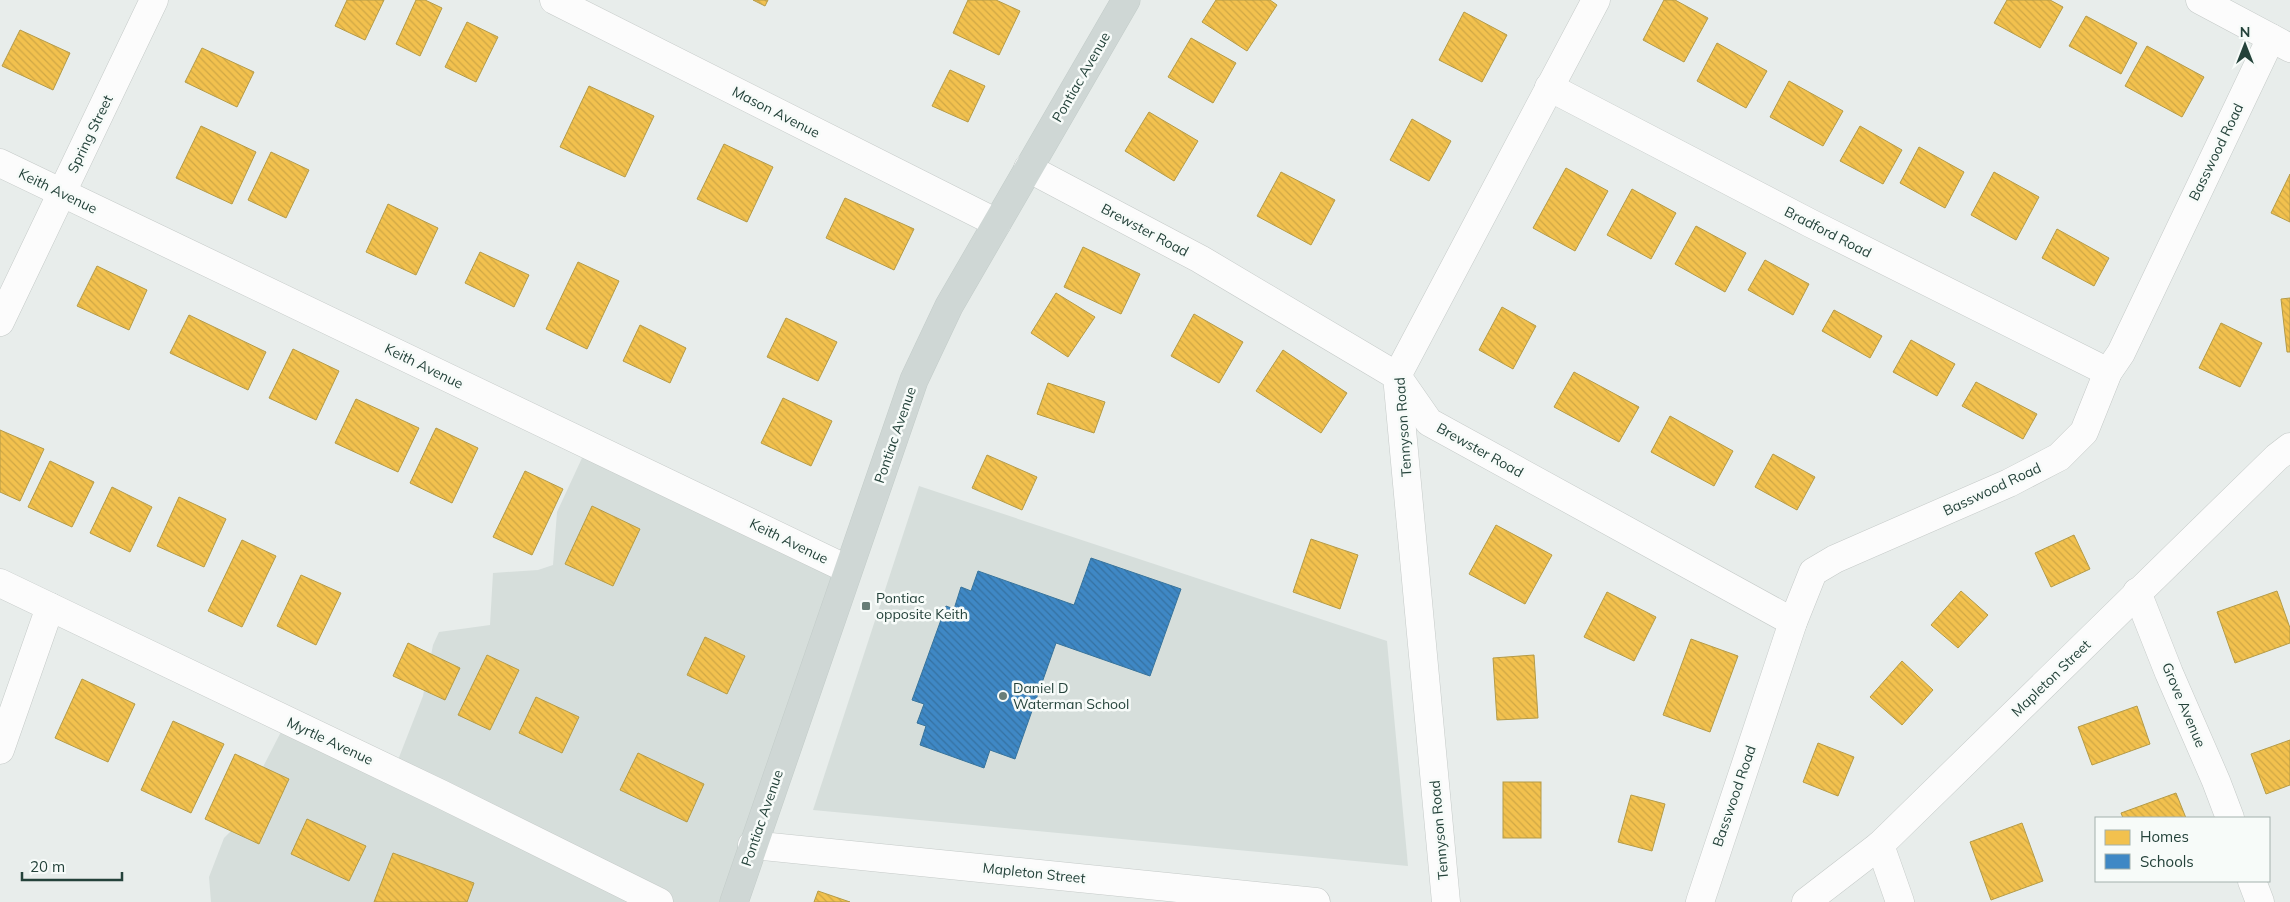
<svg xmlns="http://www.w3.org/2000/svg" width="2290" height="902" font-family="Mulish,sans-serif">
  <defs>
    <pattern id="homes-back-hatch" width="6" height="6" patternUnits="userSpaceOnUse" patternTransform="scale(1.25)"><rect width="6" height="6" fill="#f2c14e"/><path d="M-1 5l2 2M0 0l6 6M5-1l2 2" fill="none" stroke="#cfa745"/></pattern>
    <pattern id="schools-back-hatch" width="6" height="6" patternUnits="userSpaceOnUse" patternTransform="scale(1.25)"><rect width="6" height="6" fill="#3f88c5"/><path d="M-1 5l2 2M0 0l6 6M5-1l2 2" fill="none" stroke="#3571a1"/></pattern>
  </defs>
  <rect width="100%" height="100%" fill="#e8edeb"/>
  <g fill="#d6dedb">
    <polygon points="592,445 848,566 735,902 211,902 209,877 224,838 242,820 246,800 284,726 396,765 423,696 433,645 439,632 490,625 493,573 538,570 553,565 557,512 582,458"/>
    <polygon points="919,486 1387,641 1408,866 813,810"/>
  </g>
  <g fill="url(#homes-back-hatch)" stroke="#b49b48">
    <polygon points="347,0 384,0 365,40 335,26"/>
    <polygon points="416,0 425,0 442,8 420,56 396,44"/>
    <polygon points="753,0 768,0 765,6"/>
    <polygon points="968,0 996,0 1020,11 999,55 953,33"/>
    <polygon points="1216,0 1270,0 1277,5 1247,51 1202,22"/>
    <polygon points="1664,0 1675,0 1708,18 1684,62 1643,40"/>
    <polygon points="2007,0 2050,0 2063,7 2040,48 1994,23"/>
    <polygon points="1464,12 1507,35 1482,82 1439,60"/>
    <polygon points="2086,16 2137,43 2121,74 2069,46"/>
    <polygon points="467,22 498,37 476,82 445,67"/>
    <polygon points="20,30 70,53 53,90 2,66"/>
    <polygon points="1191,38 1236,63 1213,103 1168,77"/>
    <polygon points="1717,43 1767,71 1746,108 1697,81"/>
    <polygon points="2147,46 2204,77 2182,117 2125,86"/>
    <polygon points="202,48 254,72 237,107 185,82"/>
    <polygon points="950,70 985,86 968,122 932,106"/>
    <polygon points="1789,81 1843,111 1823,146 1770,117"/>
    <polygon points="589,86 654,116 625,177 560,147"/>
    <polygon points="1149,112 1198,141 1174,181 1125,151"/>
    <polygon points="1412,119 1451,141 1429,181 1390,160"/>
    <polygon points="201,126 256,152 232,204 176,178"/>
    <polygon points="1860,126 1902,150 1883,184 1840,161"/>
    <polygon points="724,144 773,167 747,222 697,199"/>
    <polygon points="1919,147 1964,172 1945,208 1900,183"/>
    <polygon points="271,152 309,170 286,218 248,200"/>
    <polygon points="1566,168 1608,191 1575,251 1533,228"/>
    <polygon points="1281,172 1335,200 1311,245 1257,216"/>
    <polygon points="1994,172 2039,197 2016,240 1971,215"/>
    <polygon points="2290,174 2290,222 2271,213"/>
    <polygon points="1632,189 1676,213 1651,259 1607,235"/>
    <polygon points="845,198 914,229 894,270 826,238"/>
    <polygon points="388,204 438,228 416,275 366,252"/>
    <polygon points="1696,226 1746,253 1725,292 1675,264"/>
    <polygon points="2057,229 2109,258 2094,286 2042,258"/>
    <polygon points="1083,247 1140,274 1121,314 1064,287"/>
    <polygon points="480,252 529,275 514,307 465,283"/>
    <polygon points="1765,260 1809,284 1793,315 1748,290"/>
    <polygon points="578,262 619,281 587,349 546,329"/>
    <polygon points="97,266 147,290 129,330 77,306"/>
    <polygon points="1056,293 1095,317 1068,357 1031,333"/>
    <polygon points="2290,298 2290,352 2287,352 2281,299"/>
    <polygon points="1502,307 1536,326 1513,369 1479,350"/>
    <polygon points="1834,310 1882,336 1870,358 1822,331"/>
    <polygon points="1194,314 1243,342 1219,383 1171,356"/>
    <polygon points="189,315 266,352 248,390 170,353"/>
    <polygon points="786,318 837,342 818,381 767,357"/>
    <polygon points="2221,323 2262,343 2240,387 2199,368"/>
    <polygon points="640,325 686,348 670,383 623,361"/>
    <polygon points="1911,340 1955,364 1937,396 1893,372"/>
    <polygon points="293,349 339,371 316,420 269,398"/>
    <polygon points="1283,350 1347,393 1321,433 1256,391"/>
    <polygon points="1574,372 1639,407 1619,442 1554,407"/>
    <polygon points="1976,382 2037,414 2023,439 1962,406"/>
    <polygon points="1048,383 1105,402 1094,433 1037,414"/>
    <polygon points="783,398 832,421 811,466 761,443"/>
    <polygon points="356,399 419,428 398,472 335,443"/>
    <polygon points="1670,416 1733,451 1714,486 1651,452"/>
    <polygon points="436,428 478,448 452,503 410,483"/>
    <polygon points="0,430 44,449 20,501 0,492"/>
    <polygon points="1773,454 1815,477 1797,510 1755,487"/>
    <polygon points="987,455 1037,477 1022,510 972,488"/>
    <polygon points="50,461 94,482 72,527 28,507"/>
    <polygon points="525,471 563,489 532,555 493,537"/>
    <polygon points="112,487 152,507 130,552 90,533"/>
    <polygon points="179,497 226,519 204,567 157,546"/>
    <polygon points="592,506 640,529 613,586 565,564"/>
    <polygon points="1496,525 1552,555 1525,604 1469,574"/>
    <polygon points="2074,535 2090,569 2051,587 2035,553"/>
    <polygon points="1311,539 1358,555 1340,609 1293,592"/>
    <polygon points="242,540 276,556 242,627 208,611"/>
    <polygon points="301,575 341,593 316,645 277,626"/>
    <polygon points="1961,591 1988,615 1958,648 1931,625"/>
    <polygon points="2277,591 2290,628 2290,643 2235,663 2217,612"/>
    <polygon points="1607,592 1656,617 1634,661 1584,637"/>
    <polygon points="705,637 745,656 727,694 687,675"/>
    <polygon points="1691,639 1738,656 1710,732 1663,715"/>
    <polygon points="408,643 460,668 445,700 393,676"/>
    <polygon points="487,655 519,670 490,730 458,715"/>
    <polygon points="1534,655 1538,718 1497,720 1493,658"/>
    <polygon points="1902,661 1933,690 1902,725 1870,697"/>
    <polygon points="82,679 135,704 108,762 55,738"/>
    <polygon points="536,697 579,717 562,753 519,733"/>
    <polygon points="2137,706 2150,744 2092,765 2078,727"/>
    <polygon points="173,721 224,744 191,813 141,790"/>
    <polygon points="2290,740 2290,785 2266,794 2251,754"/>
    <polygon points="1818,743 1854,757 1838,796 1803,782"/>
    <polygon points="638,753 704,784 687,822 620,790"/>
    <polygon points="235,754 289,779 259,844 205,819"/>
    <rect x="1503" y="782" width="38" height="56"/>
    <polygon points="2176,793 2186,818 2123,818 2121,813"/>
    <polygon points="1631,795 1665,804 1652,851 1618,842"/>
    <polygon points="307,819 366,846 349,881 291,854"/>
    <polygon points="2022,823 2043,881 1991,900 1970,842"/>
    <polygon points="393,853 474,883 467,902 374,902"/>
    <polygon points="818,891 850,902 814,902"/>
  </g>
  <polygon fill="url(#schools-back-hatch)" stroke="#37739b" points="1091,558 1181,589 1150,676 1056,643 1015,759 990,750 984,768 920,745 926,726 917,723 924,704 912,700 946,606 954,609 961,587 971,591 978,571 1074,605"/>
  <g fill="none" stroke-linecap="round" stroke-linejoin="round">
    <g stroke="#c5cac8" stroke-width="29">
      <g id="minor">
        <polyline points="554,0 997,223"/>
        <polyline points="2200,0 2290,48"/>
        <polyline points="1549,87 1810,223 2108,372"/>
        <polyline points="0,163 847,569"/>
        <polyline points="1028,168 1200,259 1397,376 1429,422 1793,622"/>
        <polyline points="0,322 154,0"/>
        <polyline points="0,583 441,794 659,902"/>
        <polyline points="2137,592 2169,673 2216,781 2230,818"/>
        <polyline points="0,750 50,607"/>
        <polyline points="752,845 1316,902"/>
        <polyline points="1880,845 1900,902"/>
        <polyline points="2252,881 2260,902"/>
        <polyline points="1446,902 1397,376 1596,0"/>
        <polyline points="1700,902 1793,622 1813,572 1835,559 2009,483 2059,457 2084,432 2108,372 2121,353 2271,38"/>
        <polyline points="1806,902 1880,845 2277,457 2290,447"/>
      </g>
    </g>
    <g stroke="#c3ccc9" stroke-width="29">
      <polyline id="major" points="734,902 914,380 949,306 1126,0"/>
    </g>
    <use href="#minor" stroke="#fcfcfc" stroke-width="28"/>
    <use href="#major" stroke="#cfd7d5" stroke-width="28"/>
  </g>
  <g fill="#697e78" stroke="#f7fbf9" stroke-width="2">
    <rect x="861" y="601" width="10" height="10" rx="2.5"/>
    <circle cx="1003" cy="696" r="5"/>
  </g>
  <g text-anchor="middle" stroke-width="5" stroke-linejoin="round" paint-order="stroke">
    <g font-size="14" fill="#24423a" stroke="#f7fbf9">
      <text transform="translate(1081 77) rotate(-60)" y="5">Pontiac Avenue</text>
      <text transform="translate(776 112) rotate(27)" y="5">Mason Avenue</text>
      <text transform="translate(90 134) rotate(-64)" y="5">Spring Street</text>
      <text transform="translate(2216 152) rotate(-64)" y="5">Basswood Road</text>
      <text transform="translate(58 191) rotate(26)" y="5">Keith Avenue</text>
      <text transform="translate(1145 230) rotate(28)" y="5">Brewster Road</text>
      <text transform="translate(1828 232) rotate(27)" y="5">Bradford Road</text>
      <text transform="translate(424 366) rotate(26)" y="5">Keith Avenue</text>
      <text transform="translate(1403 427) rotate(-94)" y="5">Tennyson Road</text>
      <text transform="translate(895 435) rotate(-71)" y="5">Pontiac Avenue</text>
      <text transform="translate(1480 450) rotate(29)" y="5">Brewster Road</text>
      <text transform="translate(1992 489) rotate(-25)" y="5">Basswood Road</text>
      <text transform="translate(789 541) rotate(26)" y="5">Keith Avenue</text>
      <text transform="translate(2051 678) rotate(-44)" y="5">Mapleton Street</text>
      <text transform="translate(2184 705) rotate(67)" y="5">Grove Avenue</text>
      <text transform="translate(330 741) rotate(25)" y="5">Myrtle Avenue</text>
      <text transform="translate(1734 796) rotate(-71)" y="5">Basswood Road</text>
      <text transform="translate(762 818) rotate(-71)" y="5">Pontiac Avenue</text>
      <text transform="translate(1439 830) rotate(-95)" y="5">Tennyson Road</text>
      <text transform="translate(1034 873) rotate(6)" y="5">Mapleton Street</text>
    </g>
    <g font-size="14" fill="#24423a" stroke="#f7fbf9" text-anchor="start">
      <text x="876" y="603">Pontiac<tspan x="876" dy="16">opposite Keith</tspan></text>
      <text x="1013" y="693">Daniel D<tspan x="1013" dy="16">Waterman School</tspan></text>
    </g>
  </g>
  <rect x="2095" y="817" width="175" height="65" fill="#f7fbf9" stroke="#a3b1ad"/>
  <rect x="2105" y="830" width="25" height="15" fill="#f2c14e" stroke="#a3b1ad"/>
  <text x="2140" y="842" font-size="15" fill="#24423a">Homes</text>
  <rect x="2105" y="854" width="25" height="15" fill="#3f88c5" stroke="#a3b1ad"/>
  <text x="2140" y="867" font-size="15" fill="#24423a">Schools</text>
  <g transform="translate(2245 45)" stroke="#f7fbf9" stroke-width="4" paint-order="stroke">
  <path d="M0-4L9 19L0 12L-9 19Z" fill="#24423a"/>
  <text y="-8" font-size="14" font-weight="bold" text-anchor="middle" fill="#24423a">N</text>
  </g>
  <path d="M22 872v8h100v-8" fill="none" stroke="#24423a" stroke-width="2.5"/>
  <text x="30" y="872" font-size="15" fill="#24423a" stroke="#f7fbf9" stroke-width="4" paint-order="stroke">20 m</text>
</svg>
